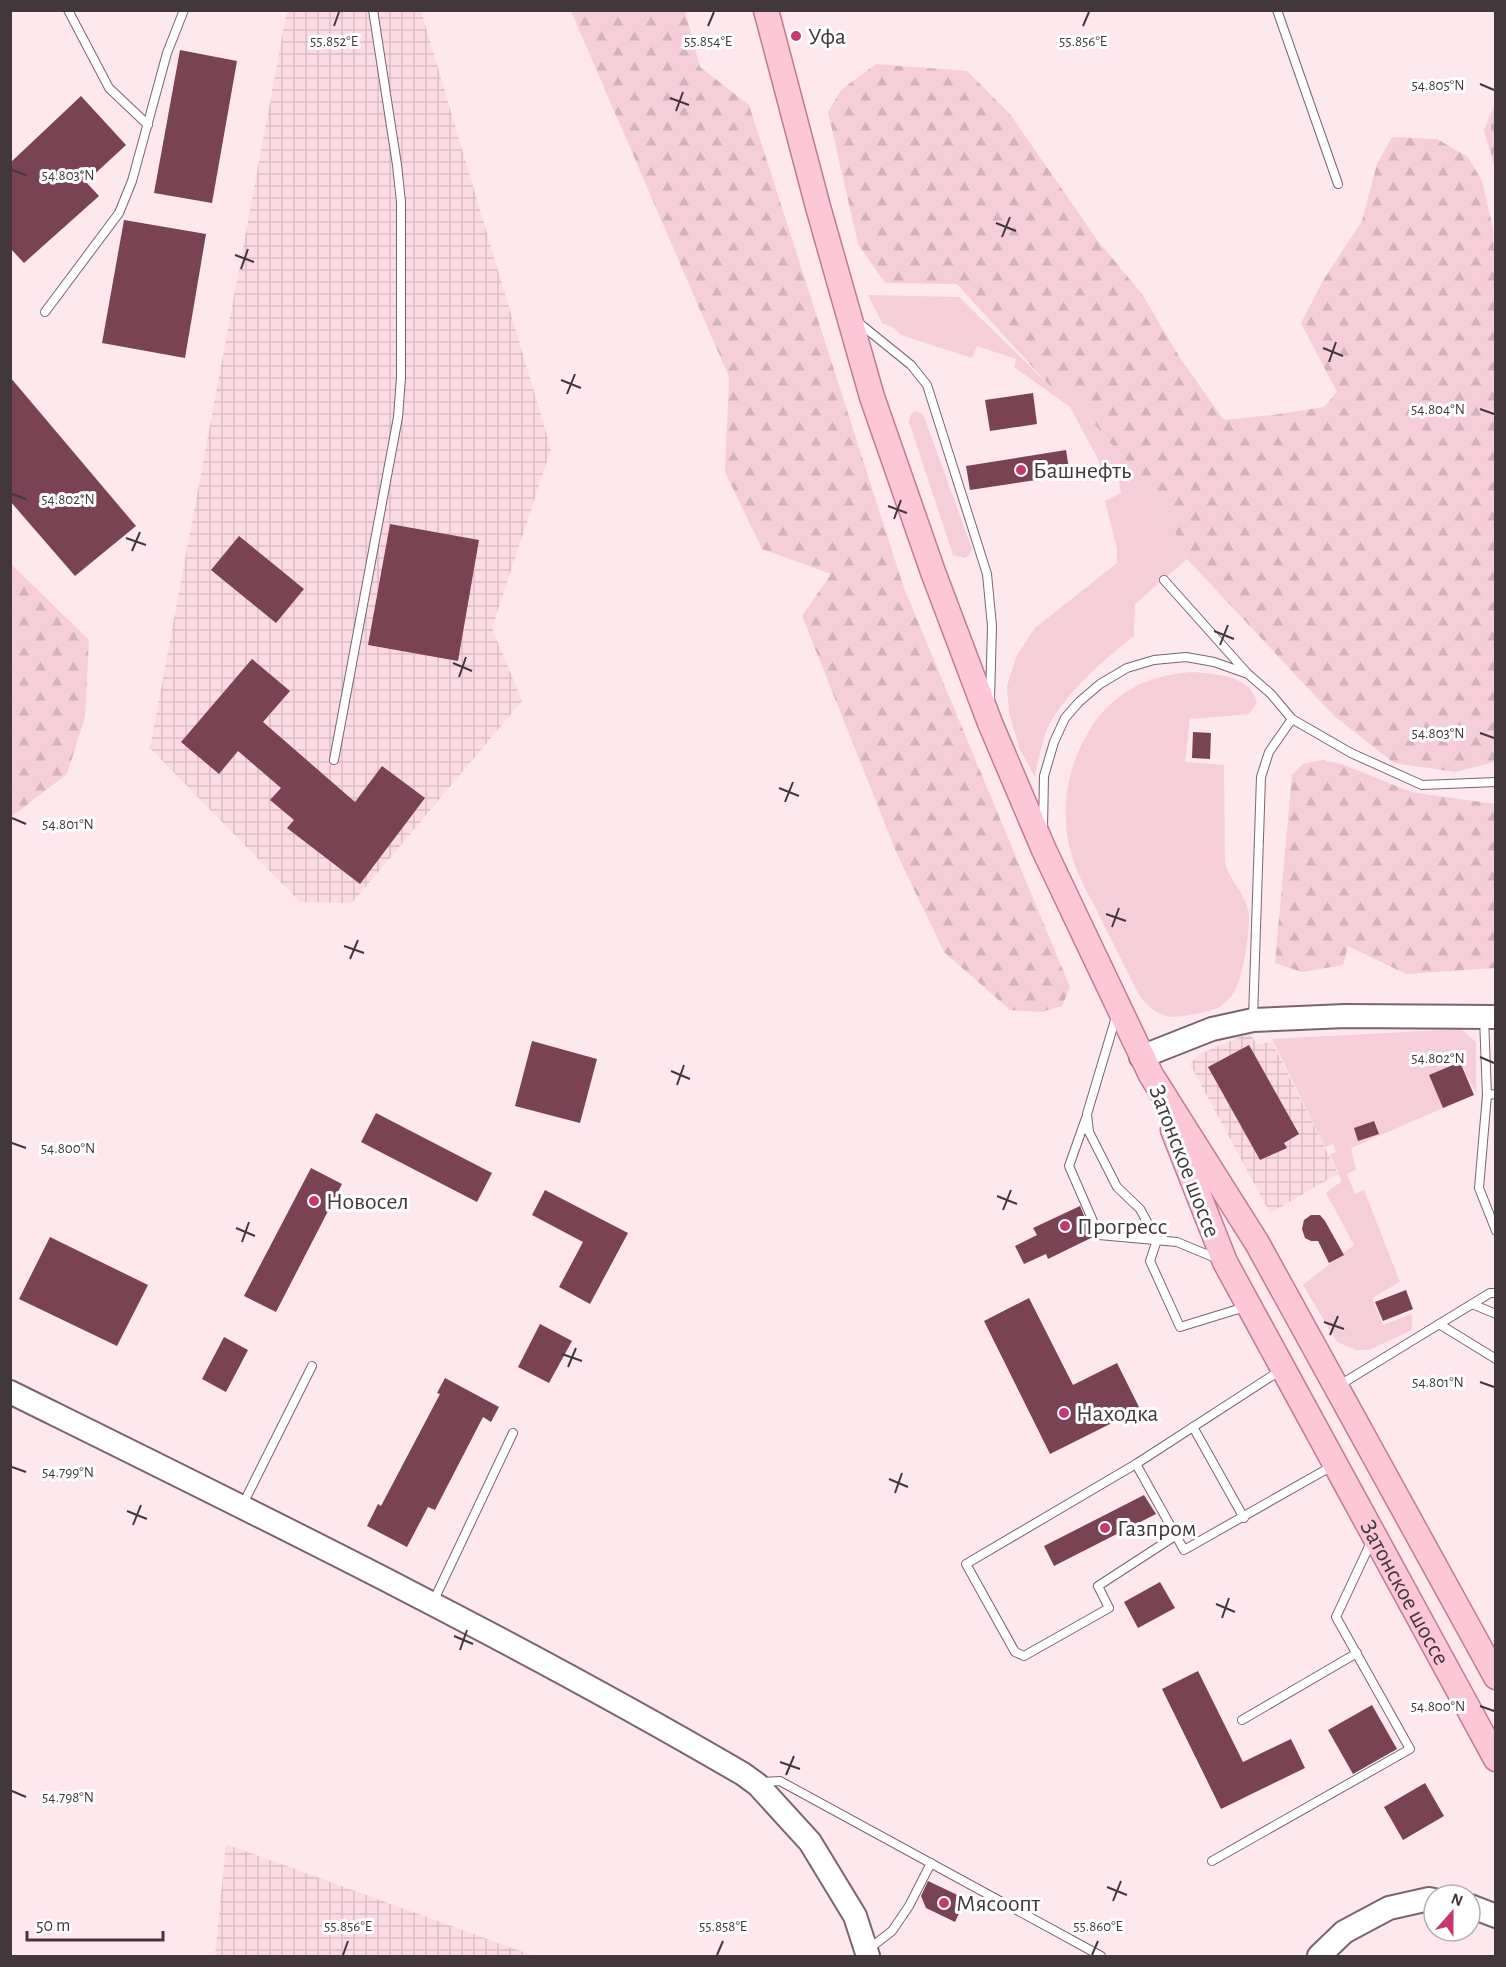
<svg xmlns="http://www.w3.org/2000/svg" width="1506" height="1967" font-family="'Alegreya Sans',sans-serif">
  <defs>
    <pattern id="industrial-grid" width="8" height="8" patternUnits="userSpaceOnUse" patternTransform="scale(1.5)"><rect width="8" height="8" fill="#fddbe4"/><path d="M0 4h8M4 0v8" fill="none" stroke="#dabdc4"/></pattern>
    <pattern id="forest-firs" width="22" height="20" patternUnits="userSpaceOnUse" patternTransform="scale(1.5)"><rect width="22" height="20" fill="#f6ced9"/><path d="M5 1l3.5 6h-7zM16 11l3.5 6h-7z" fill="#d4b2bb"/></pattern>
    <pattern id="cemetery-stones" width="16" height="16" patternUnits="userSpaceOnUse" patternTransform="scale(1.5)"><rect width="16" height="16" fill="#f6ced9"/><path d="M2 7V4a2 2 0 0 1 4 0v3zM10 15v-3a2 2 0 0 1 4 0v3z" fill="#d4b2bb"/></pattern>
  </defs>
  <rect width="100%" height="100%" fill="#fde8ed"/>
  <g fill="url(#industrial-grid)">
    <polygon points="287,11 421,11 551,449 492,628 522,701 352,903 300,902 150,748"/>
    <polygon points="1249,1033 1257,1044 1272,1042 1338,1174 1270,1213 1190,1064 1200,1054"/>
    <polygon points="226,1844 534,1956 215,1956"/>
  </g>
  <g fill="#f6ced9">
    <path d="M 868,295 L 959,297 L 1049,385 L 1070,394 L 1105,437 L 1158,495 L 1187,559 L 1135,604 L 1134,636 C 1105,659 1060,697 1046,732 C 1041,746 1038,762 1035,777 L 1020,750 L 1009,713 L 1007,686 L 1017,655 L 1035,628 L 1117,563 L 1117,549 L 1105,501 L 1121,493 L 1116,464 L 1100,467 L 1098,459 L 1070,407 L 1014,367 L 1016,359 L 977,346 L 972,358 L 901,335 L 894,328 L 882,323 Z"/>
    <polygon points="916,411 923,414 972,549 969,555 965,558 953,555 909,422 911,414"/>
    <path d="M 1192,672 C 1216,674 1250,675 1257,702 L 1249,714 L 1190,719 L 1185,762 L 1224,765 L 1225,864 C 1231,883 1249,897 1249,918 C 1249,937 1243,979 1233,994 C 1230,998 1223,1004 1220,1007 C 1211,1012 1175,1019 1166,1016 C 1153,1012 1146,1004 1138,993 C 1125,967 1112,941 1099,915 C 1092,900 1083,886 1077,870 C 1057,822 1064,769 1092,726 C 1116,690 1150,675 1192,672 Z"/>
    <polygon points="1461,1029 1476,1042 1476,1093 1460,1062 1429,1075 1443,1108 1351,1148 1356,1170 1347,1174 1355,1194 1364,1190 1400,1282 1372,1298 1383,1325 1412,1314 1412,1330 1369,1350 1356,1350 1337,1342 1303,1285 1354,1245 1326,1193 1342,1181 1330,1155 1336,1152 1333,1144 1325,1147 1272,1039"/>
  </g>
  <g fill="url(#forest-firs)">
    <polygon points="571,11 685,11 700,67 749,105 904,588 1070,987 1062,1006 1041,1012 1010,1010 944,952 897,854 802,616 831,574 762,549 725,472 729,377"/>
    <polygon points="876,64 967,71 1010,114 1098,241 1142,294 1180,358 1224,420 1273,415 1324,407 1337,392 1301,323 1324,279 1362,221 1377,164 1392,137 1437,139 1468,157 1482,181 1493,228 1495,274 1495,762 1455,772 1394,763 1334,716 1187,559 1158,495 1105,437 1070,394 1049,385 957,284 885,283 858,244 828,112 841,90"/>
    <polygon points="11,564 89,640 85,717 67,774 11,817"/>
    <polygon points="1322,760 1342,764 1411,792 1495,804 1495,968 1406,974 1348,946 1343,965 1302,972 1275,963 1292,775 1303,764"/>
  </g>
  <polygon fill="url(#cemetery-stones)" points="1495,103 1496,103 1495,169 1484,130"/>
  <g fill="#794354">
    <polygon points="180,50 237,61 212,203 154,193"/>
    <polygon points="81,96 126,145 86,182 99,196 24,263 10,248 10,163"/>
    <polygon points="124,220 206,234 185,358 102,343"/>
    <polygon points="10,377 136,526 75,576 10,501"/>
    <polygon points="1033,393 1037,424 990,431 985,400"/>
    <polygon points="1066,450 1070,475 970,490 966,466"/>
    <polygon points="390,524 479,540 458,661 368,645"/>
    <polygon points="239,536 304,589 276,623 211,570"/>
    <polygon points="252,659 290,691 263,722 355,802 382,766 425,798 360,884 287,828 294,820 270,800 281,788 238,751 219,774 181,742"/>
    <polygon points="1193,732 1211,733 1210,759 1192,758"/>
    <polygon points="532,1041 597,1059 580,1123 515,1106"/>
    <polygon points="1249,1045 1299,1134 1284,1143 1287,1148 1260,1160 1208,1067"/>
    <polygon points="1460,1062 1474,1095 1443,1108 1429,1075"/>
    <polygon points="376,1113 492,1173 477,1202 361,1142"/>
    <polygon points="1374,1121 1379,1134 1358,1141 1354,1128"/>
    <polygon points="311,1168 342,1184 276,1312 244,1296"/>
    <polygon points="545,1190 628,1233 590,1304 559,1287 583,1242 532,1215"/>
    <polygon points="1080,1206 1093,1237 1048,1259 1046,1254 1024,1264 1015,1246 1037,1235 1033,1228"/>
    <polygon points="1311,1215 1320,1215 1325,1221 1344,1255 1329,1263 1318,1241 1311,1241 1305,1238 1302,1229 1304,1220"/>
    <polygon points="50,1237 148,1285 117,1346 19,1299"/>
    <polygon points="1406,1290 1413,1309 1383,1321 1375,1302"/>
    <polygon points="1029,1298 1073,1385 1117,1363 1140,1409 1050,1454 984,1321"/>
    <polygon points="540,1324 572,1341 549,1383 518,1367"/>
    <polygon points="224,1337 248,1350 226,1392 202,1379"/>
    <polygon points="445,1378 499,1407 491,1422 483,1417 435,1510 428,1507 407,1547 367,1526 378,1504 381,1506 440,1394 437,1393"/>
    <polygon points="1144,1495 1156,1514 1054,1566 1044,1546"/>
    <polygon points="1160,1582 1175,1608 1138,1628 1124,1602"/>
    <polygon points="1198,1671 1243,1762 1291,1739 1305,1768 1221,1809 1162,1689"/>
    <polygon points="1372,1705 1397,1749 1353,1774 1328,1730"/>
    <polygon points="1425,1783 1444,1816 1403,1840 1384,1807"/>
    <polygon points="928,1881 966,1899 955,1922 926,1908 921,1896"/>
  </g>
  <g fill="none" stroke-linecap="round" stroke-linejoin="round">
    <g stroke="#7b656b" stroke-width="10">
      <g id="lane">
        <polyline points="68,10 109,88 148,125"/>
        <polyline points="1277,10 1338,184"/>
        <polyline points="45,312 119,213 132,181 167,53 184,10"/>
        <polyline points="859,323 911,365 927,385 987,574 992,626 990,700"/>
        <polyline points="1164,580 1247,673"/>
        <polyline points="334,760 398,417 401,378 401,202 397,165 373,10"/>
        <polyline points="1043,828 1044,776 1054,742 1065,718 1079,702 1100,684 1127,668 1154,660 1186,657 1214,662 1248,674 1271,694 1292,719 1351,753 1422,785 1496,782"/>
        <polyline points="1116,1017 1087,1114 1089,1132 1117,1187 1140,1209 1157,1240 1150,1261 1180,1327 1245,1307"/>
        <polyline points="1253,1018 1261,777 1269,752 1292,719"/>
        <polyline points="1484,1018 1487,1095 1496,1094"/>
        <polyline points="1487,1095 1479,1188 1496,1231"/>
        <polyline points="1086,1118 1069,1166 1099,1235 1177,1242 1218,1259"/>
        <polyline points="1472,1304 1496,1314"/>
        <polyline points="1439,1324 1496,1359"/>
        <polyline points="1338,1386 1490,1293 1496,1293"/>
        <polyline points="1193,1427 1244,1518"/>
        <polyline points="1136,1464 1184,1550 1334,1465"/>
        <polyline points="243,1504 312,1366"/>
        <polyline points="1175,1536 1098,1586 1109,1608 1024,1656 1015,1652 966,1564 1136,1464 1281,1370"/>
        <polyline points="433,1602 513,1433"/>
        <polyline points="1242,1720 1357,1653"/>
        <polyline points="761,1782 780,1781 1101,1956"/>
        <polyline points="1212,1861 1410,1749 1336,1617 1372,1540"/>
        <polyline points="870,1948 892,1931 909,1906 931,1863"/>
      </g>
    </g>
    <g stroke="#7b656b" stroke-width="26">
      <g id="secondary">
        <polyline points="1141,1057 1212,1029 1253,1020 1345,1016 1496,1017"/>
        <path d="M 10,1392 C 257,1514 505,1635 743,1774 L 758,1785 L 810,1842 L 855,1916 L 868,1956"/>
        <polyline points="1470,1906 1496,1916"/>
        <polyline points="1319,1956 1344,1932 1389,1908 1429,1899 1434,1900"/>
      </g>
    </g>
    <g stroke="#bc7d90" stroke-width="27">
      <g id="primary">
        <polyline points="766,10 818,207 872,397 933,572 990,723 1044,850 1151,1075 1257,1243 1496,1677"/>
        <path id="s1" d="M 1173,1130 L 1225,1262 L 1496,1759"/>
      </g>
    </g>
    <use href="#lane" stroke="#fff" stroke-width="8"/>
    <use href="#secondary" stroke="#fff" stroke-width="22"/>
    <use href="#primary" stroke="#fec7d8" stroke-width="24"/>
  </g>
  <path fill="none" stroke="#42383b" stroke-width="2" d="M 334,26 L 339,12M 708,26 L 714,12M 1083,26 L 1089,12M 1480,84 L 1494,90M 670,98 L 689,105M 676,111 L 683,92M 12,170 L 26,175M 996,223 L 1016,231M 1002,237 L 1010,217M 235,255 L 254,262M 241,269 L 248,249M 1323,348 L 1343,356M 1329,362 L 1336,342M 561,380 L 581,388M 567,394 L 575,374M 1480,409 L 1494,414M 12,494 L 26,499M 888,506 L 907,513M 894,519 L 901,500M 126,538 L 146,545M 132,551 L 140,532M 1214,631 L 1234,639M 1220,645 L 1228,625M 453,663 L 472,671M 459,677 L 466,657M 1480,733 L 1494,738M 779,788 L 799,796M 785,802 L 793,782M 12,818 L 26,824M 1106,914 L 1126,921M 1112,927 L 1119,908M 344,946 L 364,953M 350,959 L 358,940M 1480,1057 L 1494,1063M 671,1071 L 690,1079M 677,1085 L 684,1065M 12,1143 L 26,1148M 997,1196 L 1017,1204M 1003,1210 L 1011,1190M 236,1228 L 255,1236M 242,1242 L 249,1222M 1324,1322 L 1344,1329M 1330,1335 L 1338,1316M 562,1354 L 582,1361M 568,1367 L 576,1348M 1480,1382 L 1494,1387M 12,1467 L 26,1472M 889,1479 L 908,1487M 895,1493 L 902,1473M 127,1511 L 147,1519M 133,1525 L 141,1505M 1216,1604 L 1235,1612M 1222,1618 L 1229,1598M 454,1636 L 473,1644M 460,1650 L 467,1630M 1480,1706 L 1494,1711M 780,1762 L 800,1769M 786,1775 L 794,1756M 12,1791 L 26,1797M 1107,1887 L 1127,1895M 1113,1901 L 1121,1881M 343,1955 L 348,1941M 717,1955 L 723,1941M 1092,1955 L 1098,1941"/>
  <g fill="#c33972" stroke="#fff" stroke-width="2">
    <circle cx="796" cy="36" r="6"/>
    <circle cx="1021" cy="470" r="6"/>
    <circle cx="314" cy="1201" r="6"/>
    <circle cx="1065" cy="1226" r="6"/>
    <circle cx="1064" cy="1413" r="6"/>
    <circle cx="1105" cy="1528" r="6"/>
    <circle cx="944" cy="1903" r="6"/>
  </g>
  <g text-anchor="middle" stroke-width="6" stroke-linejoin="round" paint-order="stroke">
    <g font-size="24" fill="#42383b" stroke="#fff" text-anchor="start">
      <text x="808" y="44">Уфа</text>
      <text x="1033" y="478">Башнефть</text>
      <text x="326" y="1209">Новосел</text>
      <text x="1077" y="1234">Прогресс</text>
      <text x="1076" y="1421">Находка</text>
      <text x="1117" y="1536">Газпром</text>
      <text x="956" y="1911">Мясоопт</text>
    </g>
    <g font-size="24" fill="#42383b" stroke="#fff">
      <text transform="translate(1185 1161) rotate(69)" y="8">Затонское шоссе</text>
      <text dy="8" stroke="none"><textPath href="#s1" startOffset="518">Затонское шоссе</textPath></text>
    </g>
  </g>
  <g font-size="15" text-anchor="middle" fill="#42383b" stroke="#fff" stroke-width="6" stroke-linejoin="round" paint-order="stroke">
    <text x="708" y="46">55.854°E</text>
    <text x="334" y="46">55.852°E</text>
    <text x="1083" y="46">55.856°E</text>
    <text x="1438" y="90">54.805°N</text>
    <text x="68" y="180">54.803°N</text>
    <text x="1438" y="414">54.804°N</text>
    <text x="68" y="504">54.802°N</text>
    <text x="1438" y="738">54.803°N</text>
    <text x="68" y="829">54.801°N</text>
    <text x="1438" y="1063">54.802°N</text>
    <text x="68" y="1153">54.800°N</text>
    <text x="1438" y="1387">54.801°N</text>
    <text x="68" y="1477">54.799°N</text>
    <text x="1438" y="1711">54.800°N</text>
    <text x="68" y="1802">54.798°N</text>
    <text x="348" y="1931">55.856°E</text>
    <text x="723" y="1931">55.858°E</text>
    <text x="1098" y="1931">55.860°E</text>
  </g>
  <rect width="1506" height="1967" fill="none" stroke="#42383b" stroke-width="24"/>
  <g transform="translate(1452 1913) rotate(21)"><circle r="28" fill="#ffffff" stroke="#b3afb1" stroke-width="1.5"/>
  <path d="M0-4.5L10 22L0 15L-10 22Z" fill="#c33972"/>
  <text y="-9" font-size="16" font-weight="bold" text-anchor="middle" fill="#42383b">N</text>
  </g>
  <path d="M27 1931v9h136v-9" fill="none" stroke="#42383b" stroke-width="3"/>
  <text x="36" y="1931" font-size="18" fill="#42383b" stroke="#ffffff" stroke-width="4.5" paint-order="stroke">50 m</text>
</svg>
